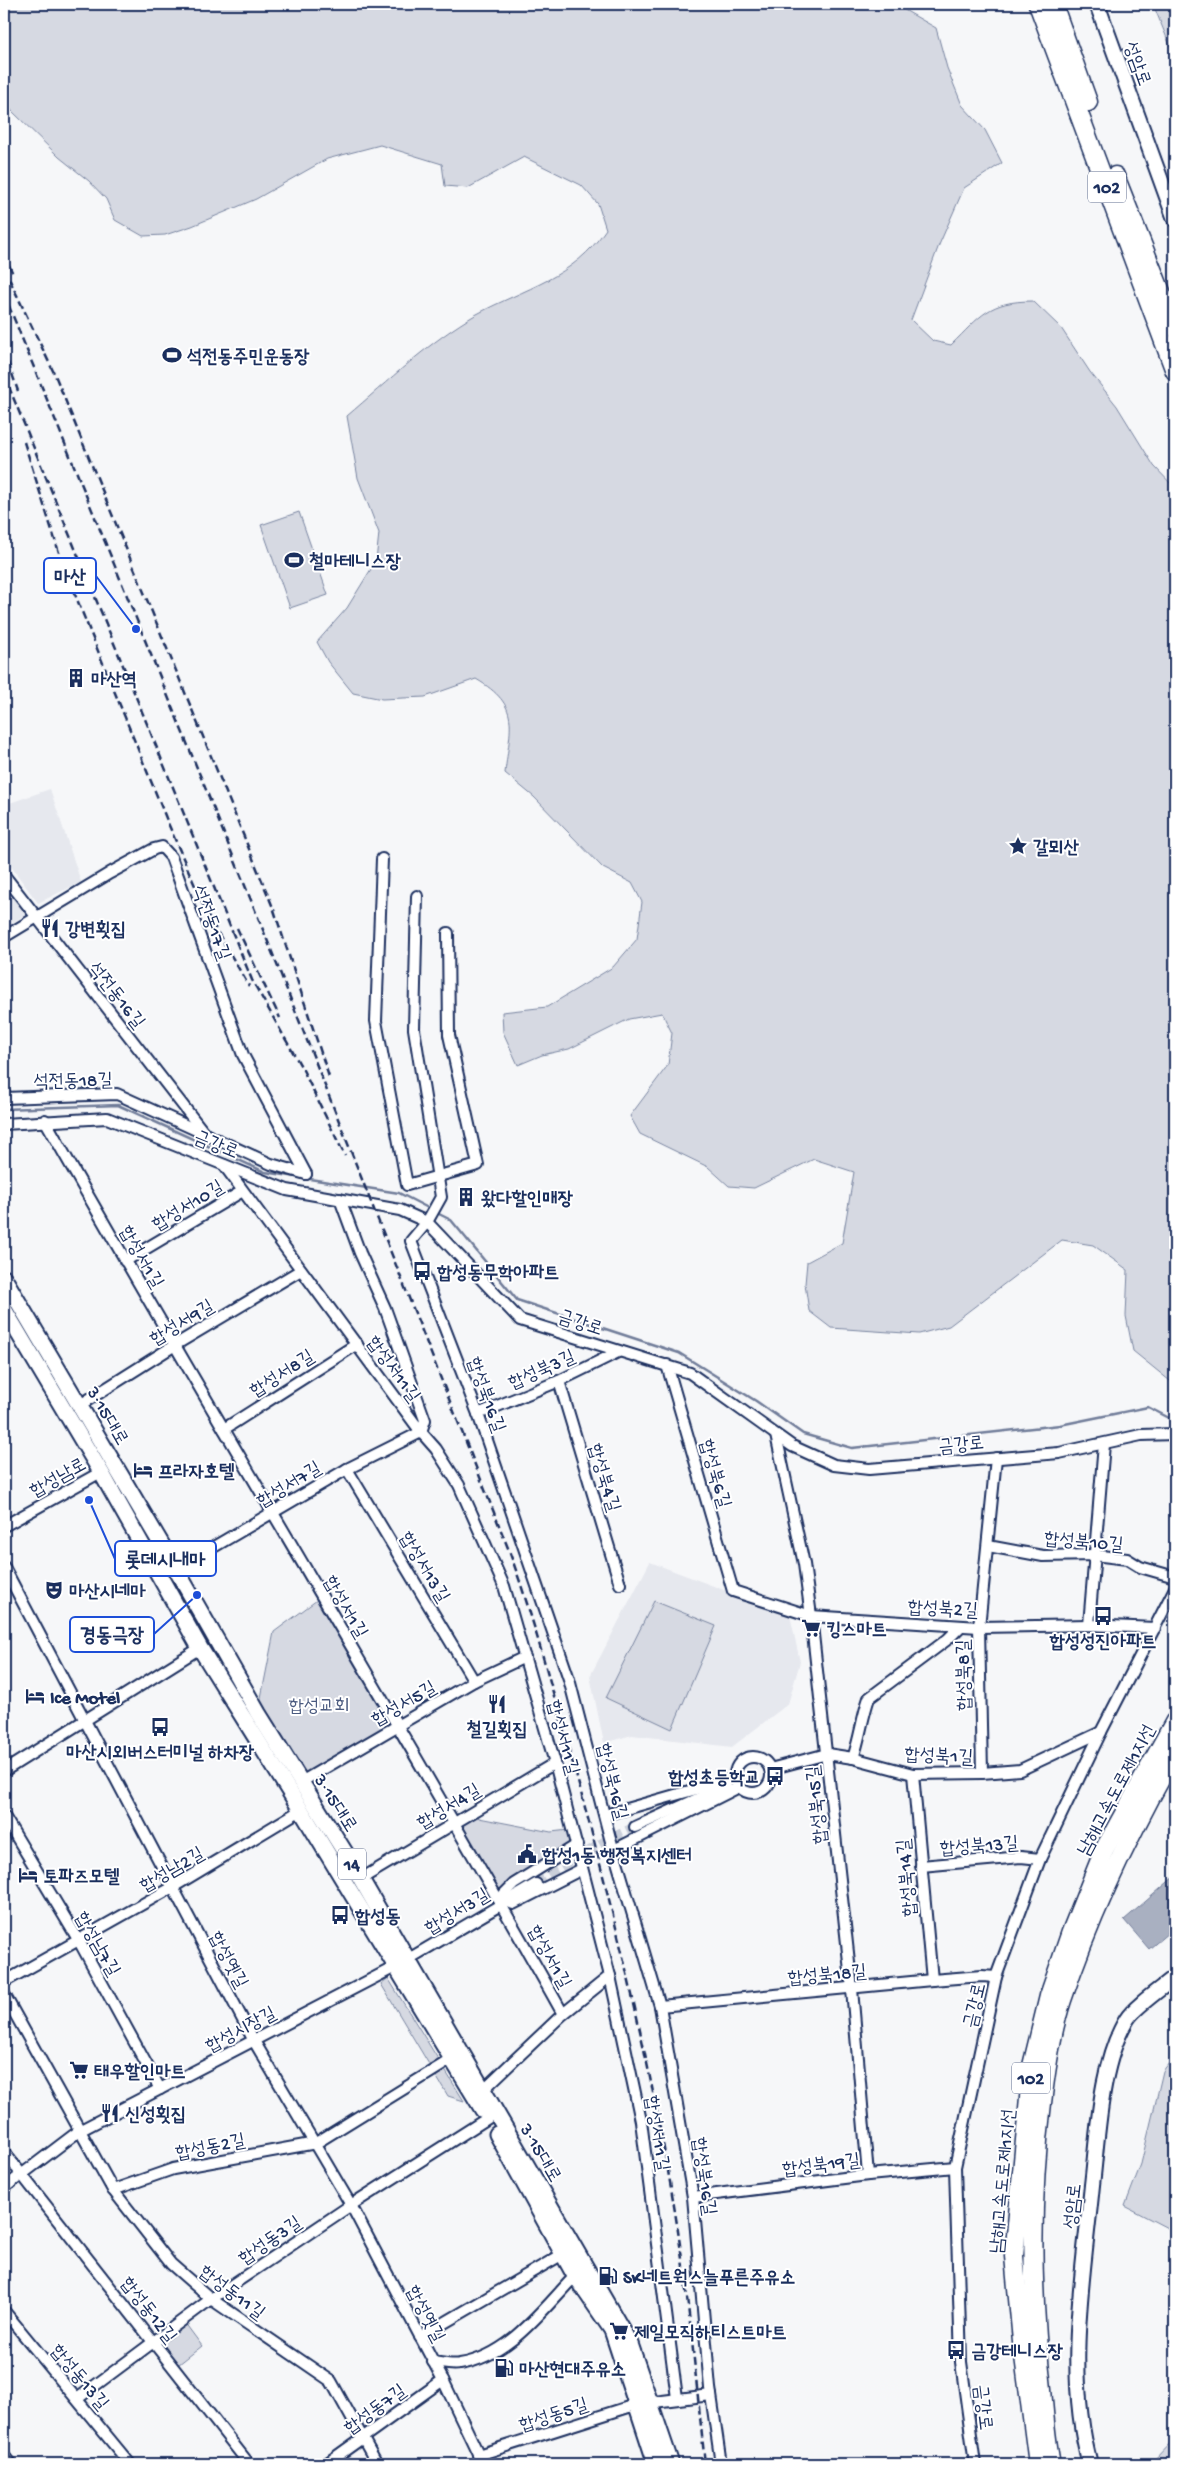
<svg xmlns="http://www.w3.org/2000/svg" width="1179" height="2468" font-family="'Gochi Hand','Poor Story',sans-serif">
  <rect width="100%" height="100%" fill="#f6f7f9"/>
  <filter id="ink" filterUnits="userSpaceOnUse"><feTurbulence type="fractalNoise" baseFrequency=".02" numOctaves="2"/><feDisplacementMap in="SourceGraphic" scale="10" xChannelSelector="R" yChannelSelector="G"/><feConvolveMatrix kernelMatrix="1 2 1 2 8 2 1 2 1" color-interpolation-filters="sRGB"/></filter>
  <g filter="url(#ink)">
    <g fill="#e6e8ee">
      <polygon points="50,789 81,882 38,903 4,857 4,805"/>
      <polygon points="4,886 26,914 4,928"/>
      <polygon points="650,1562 790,1615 800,1662 788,1704 732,1747 632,1735 604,1743 590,1676"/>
    </g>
    <g fill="#d6d9e2" stroke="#7884a0">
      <path d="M 4,4 L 894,4 L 936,28 L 947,68 L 962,105 L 985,130 L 1002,163 L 964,188 L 939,245 L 911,320 L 933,341 L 951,345 C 981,316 988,301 1033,301 L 1061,328 L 1090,372 L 1117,406 L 1154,466 L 1175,488 L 1175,1385 L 1133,1351 L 1126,1316 L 1128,1270 L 1093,1245 L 1062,1240 L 949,1326 L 919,1334 L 831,1328 L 809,1311 L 805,1284 L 807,1262 L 842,1243 L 854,1172 L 814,1159 L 754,1188 L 729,1186 L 708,1167 L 640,1134 L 630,1116 L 668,1065 L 672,1033 L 662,1013 L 629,1019 L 569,1049 L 542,1055 L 518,1065 L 503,1032 L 502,1012 L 547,1007 L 613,967 L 637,939 L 642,902 L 632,883 L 603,868 L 534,797 L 505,773 C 510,726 522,706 476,679 L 425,697 L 382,699 L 353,693 L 328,662 L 317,642 L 347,608 L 376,561 L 379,533 L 358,478 L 347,416 C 387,382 431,340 477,314 C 525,288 574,278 606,229 L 598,204 L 581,185 L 524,157 L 468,188 L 445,186 L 442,164 L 380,145 L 327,159 L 256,199 L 192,226 L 165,235 L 143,236 L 115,220 L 106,199 L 89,181 L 59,157 L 11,110 L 4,88 Z"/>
      <polygon points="1153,4 1175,4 1175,58"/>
      <polygon points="299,512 328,595 290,608 261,525"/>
      <polygon points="321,1597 397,1726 301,1782 258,1713 274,1632"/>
      <polygon points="654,1601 716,1626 672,1729 606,1698"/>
      <polygon points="473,1811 479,1818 551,1832 569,1830 577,1845 514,1884 506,1901 453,1822"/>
      <polygon points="388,1978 464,2101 448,2096 381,1984"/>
      <polygon points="1175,2055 1175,2232 1125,2206 1141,2164 1163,2071"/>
      <polygon points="182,2319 202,2346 174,2368 153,2341"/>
      <polygon points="1175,2438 1175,2464 1151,2464 1152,2462"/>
    </g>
    <polygon fill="#a9b0c1" stroke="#707c99" points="1175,1876 1175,1927 1149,1949 1124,1920"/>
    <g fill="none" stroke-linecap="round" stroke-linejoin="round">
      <g stroke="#707c99" stroke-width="2.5">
        <polyline points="4,1109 118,1105 265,1172 399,1193 430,1209"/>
        <polyline points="435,1212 451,1220 517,1300 679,1353 756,1401 803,1434 852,1448 1060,1425 1148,1407 1175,1421"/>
      </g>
      <polyline stroke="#cacfda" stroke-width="10" stroke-dasharray="10 5" stroke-linecap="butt" points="536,1884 604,1842 635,1827"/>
      <g stroke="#1b2f5e" stroke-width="14">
        <g id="street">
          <polyline points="382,859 376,1021 407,1185 478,1165 449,1035 448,933"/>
          <polyline points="4,875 205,1134"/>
          <polyline points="417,896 414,1029 441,1197 427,1222 411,1241 478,1414 569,1679 610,1838 660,2006 693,2197 710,2388 721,2464"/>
          <polyline points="4,937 110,873 154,849 162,847 171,857 243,1055 306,1174"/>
          <polyline points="4,1098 117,1094 271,1164 306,1174"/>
          <path d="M 45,1120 C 215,1420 395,1714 563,2014"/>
          <polyline points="4,1124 107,1118 287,1190 400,1210 427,1222 520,1320 690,1373 792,1446 834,1465 869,1469 1059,1453 1141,1435 1175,1434"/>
          <polyline points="224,1165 421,1432 436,1449 459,1485 504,1586 555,1763 610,1976 641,2121 677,2398"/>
          <polyline points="125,1261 241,1192"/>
          <polyline points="667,1365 733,1591 811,1616 979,1627 1089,1625 1155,1628"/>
          <polyline points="559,1381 620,1584"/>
          <polyline points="80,1405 175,1345 301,1270"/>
          <polyline points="478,1414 559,1381 618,1352"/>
          <polyline points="224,1429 357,1344"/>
          <polyline points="776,1435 804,1564 811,1616 852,1989 868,2175"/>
          <polyline points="347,1469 474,1681"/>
          <polyline points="4,1526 101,1472"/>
          <polyline points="988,1546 1043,1556 1094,1555 1127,1559 1140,1567 1175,1577"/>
          <polyline points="4,1567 254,2041 351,2205 443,2380 483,2464"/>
          <polyline points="176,1569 347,1469 421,1432 425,1420 385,1308 360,1253 340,1199"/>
          <polyline points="1089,1625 1104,1444"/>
          <circle cx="753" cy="1775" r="18"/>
          <path d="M 853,1758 C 860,1738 862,1718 869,1698 L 948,1639 L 961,1626"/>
          <polyline points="770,1769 827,1754 853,1758 913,1774 982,1773 1020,1770 1101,1732"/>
          <polyline points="4,1771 200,1648"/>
          <polyline points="982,1773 979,1627 996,1458"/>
          <polyline points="913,1774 932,1980"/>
          <polyline points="301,1782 474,1681 525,1657"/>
          <polyline points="605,1815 735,1778"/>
          <polyline points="4,1816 79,1941 160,2089"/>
          <polyline points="635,1827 726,1786"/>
          <polyline points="577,1845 514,1884 504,1894 506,1901 513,1904 582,1869"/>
          <polyline points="614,1850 739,1787"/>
          <polyline points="921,1866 1021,1857 1040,1859"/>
          <polyline points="361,1879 555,1763"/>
          <polyline points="4,1982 173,1887 301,1810"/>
          <polyline points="4,1994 113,2190 171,2264 211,2299 331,2381 377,2464"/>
          <polyline points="660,2006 932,1980 982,1976 996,1977"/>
          <polyline points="483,2090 563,2014 610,1976"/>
          <polyline points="4,2152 249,2464"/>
          <polyline points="4,2188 79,2131 395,1967 536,1884"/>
          <polyline points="113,2190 173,2169 316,2143 452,2059"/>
          <polyline points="693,2197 868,2175 955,2167"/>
          <polyline points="4,2311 130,2464"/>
          <polyline points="420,2337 563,2254"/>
          <path d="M 433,2362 C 442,2363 452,2366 460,2364 C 510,2356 542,2310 575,2276"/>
          <polyline points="77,2399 211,2299 351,2205 488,2118"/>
          <polyline points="478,2455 638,2404 711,2395"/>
          <polyline points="326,2464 443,2380"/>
          <polyline points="975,2464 961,2362 955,2167 996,1977 1040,1859 1101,1732 1175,1588"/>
        </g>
      </g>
      <g stroke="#1b2f5e" stroke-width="18">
        <g id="secondary">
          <polyline points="1097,4 1175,219"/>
          <polyline points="4,2459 8,2464"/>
          <path d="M 1090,2464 C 1065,2373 1083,2277 1092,2185 C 1098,2134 1100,2063 1127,2019 C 1134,2007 1163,1987 1175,1977"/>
        </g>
      </g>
      <g stroke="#1b2f5e" stroke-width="19">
        <g id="primary">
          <polyline points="4,1278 176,1569 258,1713 354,1867 630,2344 671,2464"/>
          <polyline points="4,1309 101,1472 200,1648 301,1810 483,2110"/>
          <polyline points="497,2134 575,2276 612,2330 656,2464"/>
        </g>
      </g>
      <g stroke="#1b2f5e" stroke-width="21">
        <g id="highway">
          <polyline points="1038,4 1175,371"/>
          <polyline points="1053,4 1088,102"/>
          <polyline points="1115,176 1175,327"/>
          <polyline points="1038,2464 1022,2341 1014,2256 1032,2066 1049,1996 1071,1932 1104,1850 1175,1721"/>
          <path d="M 1051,2464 C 1046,2440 1044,2414 1042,2389 C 1031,2294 1030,2199 1042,2103 C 1046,2069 1051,2033 1062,2000 C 1091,1913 1130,1832 1175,1753"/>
        </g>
      </g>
      <use href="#street" stroke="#fff" stroke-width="10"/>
      <use href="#secondary" stroke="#fff" stroke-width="14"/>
      <use href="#primary" stroke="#fff" stroke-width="15"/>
      <use href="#highway" stroke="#fff" stroke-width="18"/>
      <g stroke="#1b2f5e" stroke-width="2.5" stroke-dasharray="8 4" stroke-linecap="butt">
        <polyline points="4,254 13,274"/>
        <polyline points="4,268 55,375 274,910 329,1077"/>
        <path d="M 4,294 L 268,942 L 508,1548 C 530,1607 546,1668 563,1728 C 606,1880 644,2032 671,2188 C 687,2279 695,2372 705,2464"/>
        <polyline points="4,351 18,391"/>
        <polyline points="4,375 252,980 303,1070 345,1156"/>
        <polyline points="24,442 63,565 168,823 208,916 249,986"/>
        <polyline points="237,928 280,1018"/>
      </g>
    </g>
  </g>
  <defs>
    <g id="stadium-bare" transform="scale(1.5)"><path d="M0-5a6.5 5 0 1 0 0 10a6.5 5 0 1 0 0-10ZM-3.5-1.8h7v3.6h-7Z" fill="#1b2f5e" stroke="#fff" stroke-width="2.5" paint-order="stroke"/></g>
    <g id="building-bare" transform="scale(1.5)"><path d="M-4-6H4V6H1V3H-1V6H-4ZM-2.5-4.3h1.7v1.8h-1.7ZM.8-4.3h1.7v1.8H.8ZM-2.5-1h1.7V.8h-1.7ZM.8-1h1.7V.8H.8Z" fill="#1b2f5e" stroke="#fff" stroke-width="2.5" paint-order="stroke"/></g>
    <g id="sight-bare" transform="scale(1.5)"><path d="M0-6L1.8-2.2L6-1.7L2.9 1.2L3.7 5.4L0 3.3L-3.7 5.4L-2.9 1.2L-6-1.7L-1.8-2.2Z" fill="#1b2f5e" stroke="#fff" stroke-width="2.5" paint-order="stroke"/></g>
    <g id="restaurant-bare" transform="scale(1.5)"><path d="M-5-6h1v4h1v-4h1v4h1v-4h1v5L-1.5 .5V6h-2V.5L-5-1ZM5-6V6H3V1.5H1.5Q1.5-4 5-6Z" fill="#1b2f5e" stroke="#fff" stroke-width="2.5" paint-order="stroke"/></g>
    <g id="bus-bare" transform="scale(1.5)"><path d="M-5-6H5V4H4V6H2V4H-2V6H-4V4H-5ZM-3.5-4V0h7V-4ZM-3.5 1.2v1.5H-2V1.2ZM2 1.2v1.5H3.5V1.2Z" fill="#1b2f5e" stroke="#fff" stroke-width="2.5" paint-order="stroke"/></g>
    <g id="hotel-bare" transform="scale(1.5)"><path d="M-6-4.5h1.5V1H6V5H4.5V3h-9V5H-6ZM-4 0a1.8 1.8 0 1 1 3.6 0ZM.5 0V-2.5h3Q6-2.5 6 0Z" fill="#1b2f5e" stroke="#fff" stroke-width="2.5" paint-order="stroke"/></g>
    <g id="theatre-bare" transform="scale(1.5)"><path d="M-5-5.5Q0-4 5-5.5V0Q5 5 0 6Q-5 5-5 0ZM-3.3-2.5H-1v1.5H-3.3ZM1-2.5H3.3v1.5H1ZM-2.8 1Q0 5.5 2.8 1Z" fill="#1b2f5e" stroke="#fff" stroke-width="2.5" paint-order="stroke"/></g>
    <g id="supermarket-bare" transform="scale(1.5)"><path d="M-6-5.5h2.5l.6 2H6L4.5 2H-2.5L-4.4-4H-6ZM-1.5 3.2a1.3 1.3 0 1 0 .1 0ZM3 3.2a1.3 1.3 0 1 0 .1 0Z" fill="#1b2f5e" stroke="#fff" stroke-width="2.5" paint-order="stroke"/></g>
    <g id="civic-bare" transform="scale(1.5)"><path d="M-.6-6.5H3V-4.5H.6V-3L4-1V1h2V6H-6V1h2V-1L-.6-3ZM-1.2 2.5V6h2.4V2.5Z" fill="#1b2f5e" stroke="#fff" stroke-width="2.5" paint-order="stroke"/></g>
    <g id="fuel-bare" transform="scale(1.5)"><path d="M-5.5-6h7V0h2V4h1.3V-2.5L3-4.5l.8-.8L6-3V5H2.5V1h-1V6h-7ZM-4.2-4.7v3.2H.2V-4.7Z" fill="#1b2f5e" stroke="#fff" stroke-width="2.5" paint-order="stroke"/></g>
  </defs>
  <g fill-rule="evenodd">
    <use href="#stadium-bare" x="172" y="355"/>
    <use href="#stadium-bare" x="294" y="560"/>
    <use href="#building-bare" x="76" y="678"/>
    <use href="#sight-bare" x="1018" y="846"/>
    <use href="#restaurant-bare" x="50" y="928"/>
    <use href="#building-bare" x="466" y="1197"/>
    <use href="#bus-bare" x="422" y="1271"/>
    <use href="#hotel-bare" x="143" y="1470"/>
    <use href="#theatre-bare" x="54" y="1590"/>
    <use href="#bus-bare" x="1103" y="1616"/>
    <use href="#supermarket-bare" x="811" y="1628"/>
    <use href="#hotel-bare" x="35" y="1696"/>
    <use href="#restaurant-bare" x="497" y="1704"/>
    <use href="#bus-bare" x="160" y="1727"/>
    <use href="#bus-bare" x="775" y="1776"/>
    <use href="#civic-bare" x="527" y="1854"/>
    <use href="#hotel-bare" x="28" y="1875"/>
    <use href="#bus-bare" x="340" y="1915"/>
    <use href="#supermarket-bare" x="79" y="2070"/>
    <use href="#restaurant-bare" x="110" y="2113"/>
    <use href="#fuel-bare" x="608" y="2276"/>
    <use href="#supermarket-bare" x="619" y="2331"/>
    <use href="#bus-bare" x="956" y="2350"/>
    <use href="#fuel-bare" x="504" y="2368"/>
  </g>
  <g text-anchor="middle" stroke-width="4" stroke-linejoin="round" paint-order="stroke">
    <g fill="#fff" stroke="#5f6d8e" stroke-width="1">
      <rect x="1088" y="171.5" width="38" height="31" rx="4"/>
      <rect x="338" y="1848.5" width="28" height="31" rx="4"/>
      <rect x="1012" y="2062.5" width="38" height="31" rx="4"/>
    </g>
    <g font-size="18" font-weight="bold" fill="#1b2f5e">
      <text x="1107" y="193">102</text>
      <text x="352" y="1870">14</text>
      <text x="1031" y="2084">102</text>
    </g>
    <g font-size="19" fill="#1b2f5e" stroke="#fff">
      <text transform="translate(1139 63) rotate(70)" y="7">성암로</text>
      <text transform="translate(213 922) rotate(70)" y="7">석전동17길</text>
      <text transform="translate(118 994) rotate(52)" y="7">석전동16길</text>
      <text transform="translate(73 1079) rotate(-1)" y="7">석전동18길</text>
      <text transform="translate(217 1143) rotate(22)" y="7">금강로</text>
      <text transform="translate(187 1204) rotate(-31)" y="7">합성서10길</text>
      <text transform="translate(143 1256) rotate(60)" y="7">합성서1길</text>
      <text transform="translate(181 1321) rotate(-31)" y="7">합성서9길</text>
      <text transform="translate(581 1321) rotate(18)" y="7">금강로</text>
      <text transform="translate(395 1368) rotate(54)" y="7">합성서11길</text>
      <text transform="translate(541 1368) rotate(-24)" y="7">합성북3길</text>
      <text transform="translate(281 1372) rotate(-32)" y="7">합성서8길</text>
      <text transform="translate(488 1394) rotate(70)" y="7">합성북16길</text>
      <text transform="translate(109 1415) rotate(60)" y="7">3·15대로</text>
      <text transform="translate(961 1443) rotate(-6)" y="7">금강로</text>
      <text transform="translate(717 1473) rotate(74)" y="7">합성북6길</text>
      <text transform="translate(57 1476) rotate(-29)" y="7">합성남로</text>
      <text transform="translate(606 1477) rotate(73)" y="7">합성북4길</text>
      <text transform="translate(288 1483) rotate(-31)" y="7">합성서7길</text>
      <text transform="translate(1084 1540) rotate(5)" y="7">합성북10길</text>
      <text transform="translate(426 1566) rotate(59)" y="7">합성서13길</text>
      <text transform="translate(347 1606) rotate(60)" y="7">합성서1길</text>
      <text transform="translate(943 1607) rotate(3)" y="7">합성북2길</text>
      <text transform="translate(962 1675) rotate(-91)" y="7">합성북8길</text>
      <text transform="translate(403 1702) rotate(-30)" y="7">합성서5길</text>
      <text transform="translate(565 1737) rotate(75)" y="7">합성서11길</text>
      <text transform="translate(939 1754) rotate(3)" y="7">합성북1길</text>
      <text transform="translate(614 1781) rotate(76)" y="7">합성북16길</text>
      <text transform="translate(1115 1789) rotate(-62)" y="7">남해고속도로제1지선</text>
      <text transform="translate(337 1802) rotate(58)" y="7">3·15대로</text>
      <text transform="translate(448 1805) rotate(-31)" y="7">합성서4길</text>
      <text transform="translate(815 1805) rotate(-96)" y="7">합성북15길</text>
      <text transform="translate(979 1844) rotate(-4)" y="7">합성북13길</text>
      <text transform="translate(171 1868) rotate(-30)" y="7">합성남2길</text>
      <text transform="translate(905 1878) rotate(-95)" y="7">합성북14길</text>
      <text transform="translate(456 1910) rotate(-31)" y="7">합성서3길</text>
      <text transform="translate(99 1943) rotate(60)" y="7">합성남7길</text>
      <text transform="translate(551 1956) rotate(61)" y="7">합성서1길</text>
      <text transform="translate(230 1959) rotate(62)" y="7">합성옛길</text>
      <text transform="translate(827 1973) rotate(-5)" y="7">합성북18길</text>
      <text transform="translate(973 2005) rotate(-77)" y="7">금강로</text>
      <text transform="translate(240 2028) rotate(-28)" y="7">합성시장길</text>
      <text transform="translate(659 2133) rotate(81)" y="7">합성서11길</text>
      <text transform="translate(210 2145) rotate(-11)" y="7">합성동2길</text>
      <text transform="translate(542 2152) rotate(60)" y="7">3·15대로</text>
      <text transform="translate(821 2163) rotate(-7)" y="7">합성북19길</text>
      <text transform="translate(706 2176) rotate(82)" y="7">합성북16길</text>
      <text transform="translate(1001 2181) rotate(-85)" y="7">남해고속도로제1지선</text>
      <text transform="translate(1071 2206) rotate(-84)" y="7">성암로</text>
      <text transform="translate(269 2239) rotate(-34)" y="7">합성동3길</text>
      <text transform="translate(233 2291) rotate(37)" y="7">합성동11길</text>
      <text transform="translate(150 2309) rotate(52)" y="7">합성동12길</text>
      <text transform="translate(427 2313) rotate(62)" y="7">합성옛길</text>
      <text transform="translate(81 2376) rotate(50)" y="7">합성동13길</text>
      <text transform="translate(985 2407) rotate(83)" y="7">금강로</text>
      <text transform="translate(374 2408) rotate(-36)" y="7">합성동7길</text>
      <text transform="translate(553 2413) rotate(-18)" y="7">합성동5길</text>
    </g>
    <g font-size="19" font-weight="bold" fill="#1b2f5e" stroke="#fff" text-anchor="start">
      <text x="187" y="362">석전동주민운동장</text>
      <text x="309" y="567">철마테니스장</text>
      <text x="91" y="685">마산역</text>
      <text x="1033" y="853">갈뫼산</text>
      <text x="65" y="935">강변횟집</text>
      <text x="481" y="1204">왔다할인매장</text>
      <text x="437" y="1278">합성동무학아파트</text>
      <text x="158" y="1477">프라자호텔</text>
      <text x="69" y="1597">마산시네마</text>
      <text x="826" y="1635">킹스마트</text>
      <text x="1103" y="1647" text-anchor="middle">합성성진아파트</text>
      <text x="50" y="1703">Ice Motel</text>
      <text x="497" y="1735" text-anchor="middle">철길횟집</text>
      <text x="160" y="1758" text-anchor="middle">마산시외버스터미널 하차장</text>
      <text x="760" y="1783" text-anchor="end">합성초등학교</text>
      <text x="542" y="1861">합성1동 행정복지센터</text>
      <text x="43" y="1882">토파즈모텔</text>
      <text x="355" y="1922">합성동</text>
      <text x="94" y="2077">태우할인마트</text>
      <text x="125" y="2120">신성횟집</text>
      <text x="623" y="2283">SK네트웍스늘푸른주유소</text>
      <text x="634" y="2338">제일모직하티스트마트</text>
      <text x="971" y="2357">금강테니스장</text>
      <text x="519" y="2375">마산현대주유소</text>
    </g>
    <g font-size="19" fill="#4a5a7f" stroke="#fff">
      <text x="319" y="1711">합성교회</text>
    </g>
  </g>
  <path fill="none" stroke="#1d4ed8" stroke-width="2" d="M136 629L96 576M89 1500L115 1559M197 1595L154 1634"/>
  <g fill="#1d4ed8" stroke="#fff" stroke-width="2">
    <circle cx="136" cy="629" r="5"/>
    <circle cx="89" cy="1500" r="5"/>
    <circle cx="197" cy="1595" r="5"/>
  </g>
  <g fill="#fff" stroke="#1d4ed8" stroke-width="2">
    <rect x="44" y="558" width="52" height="35" rx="5"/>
    <rect x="115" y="1541" width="101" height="35" rx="5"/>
    <rect x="70" y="1617" width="84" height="35" rx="5"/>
  </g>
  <g font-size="20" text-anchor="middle" font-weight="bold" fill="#1b2f5e">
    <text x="70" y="583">마산</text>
    <text x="165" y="1566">롯데시내마</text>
    <text x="112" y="1641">경동극장</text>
  </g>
  <rect width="1179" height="2468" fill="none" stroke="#fff" stroke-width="20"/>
  <rect x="10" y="10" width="1159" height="2448" fill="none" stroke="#1b2f5e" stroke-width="2" filter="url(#ink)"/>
</svg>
